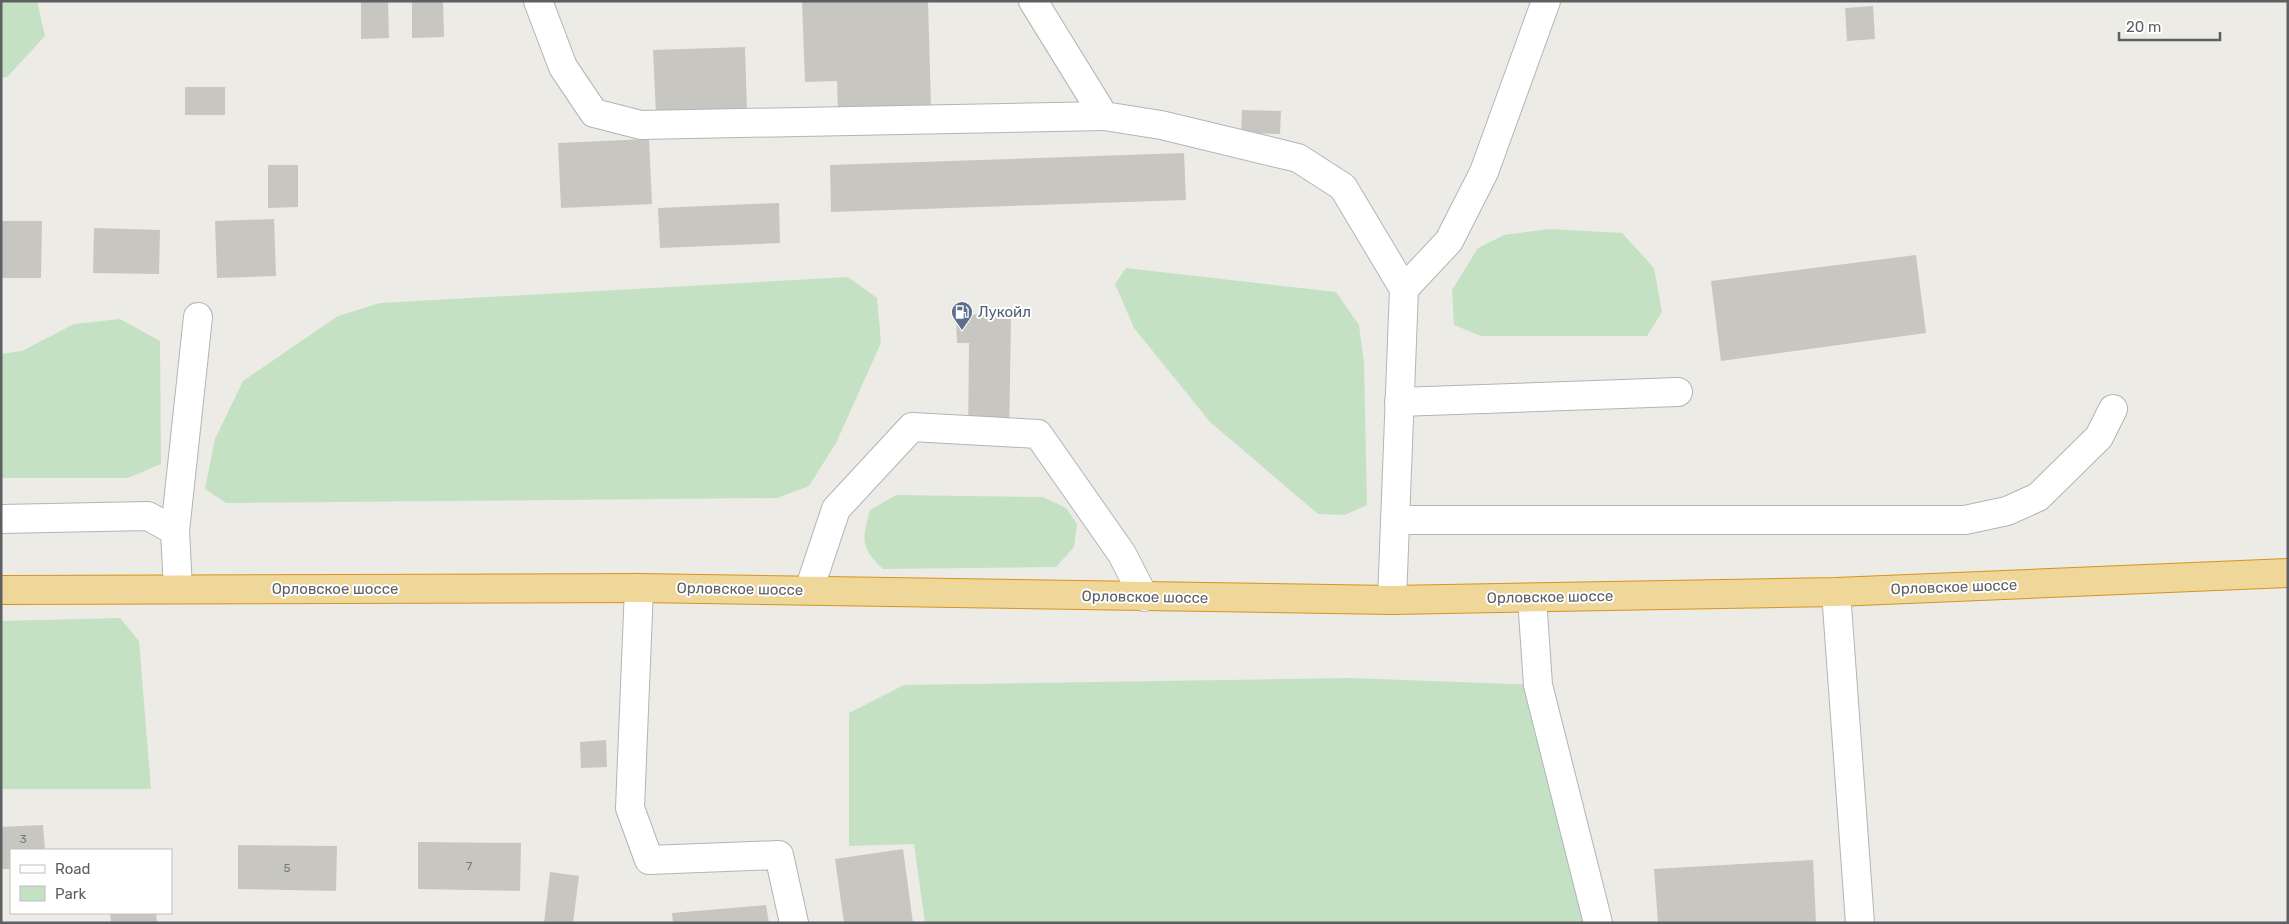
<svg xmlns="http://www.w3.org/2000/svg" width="2289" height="924" font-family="Rubik,sans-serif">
  <rect width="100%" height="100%" fill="#edebe5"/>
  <g fill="#c5e1c4">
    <polygon points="1,1 37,1 45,36 7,77 1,78"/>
    <polygon points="1549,229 1622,233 1654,268 1662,312 1647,336 1481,336 1454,325 1452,290 1478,248 1504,235"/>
    <polygon points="1126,268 1336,292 1359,325 1364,363 1367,505 1345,515 1318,514 1210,422 1134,328 1115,284"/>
    <polygon points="848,277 877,298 881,343 836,443 809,486 777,498 226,503 205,489 215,439 243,381 338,316 380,303"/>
    <polygon points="120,319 160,341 161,464 128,478 1,478 1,354 22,351 74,324"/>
    <path d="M 896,495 L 1043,497 L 1066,508 L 1077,524 L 1074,547 L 1056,567 L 883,569 C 860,547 862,540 870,510 Z"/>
    <polygon points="120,618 139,641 151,789 1,789 1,621"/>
    <polygon points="1350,678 1538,685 1598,923 925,923 914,844 849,846 849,713 904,685"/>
  </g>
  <g fill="#c8c6c1">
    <polygon points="361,1 388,1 389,38 361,39"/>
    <polygon points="412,1 443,1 444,37 412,38"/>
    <polygon points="802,1 928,1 931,107 838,109 837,81 805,82"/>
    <polygon points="1873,6 1875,39 1847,41 1845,8"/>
    <polygon points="745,47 747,112 656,115 653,50"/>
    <rect x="185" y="87" width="40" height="28"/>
    <polygon points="1242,110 1281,111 1280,134 1241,133"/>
    <polygon points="649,139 652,204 561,208 558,143"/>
    <polygon points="1184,153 1186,200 831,212 830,165"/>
    <polygon points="268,165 298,165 298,207 268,208"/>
    <polygon points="779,203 780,243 660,248 658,208"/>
    <polygon points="274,219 276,276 217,278 215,221"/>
    <polygon points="1,221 42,221 41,278 1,278"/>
    <polygon points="94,228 160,230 159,274 93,273"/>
    <polygon points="1916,255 1926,333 1721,361 1711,281"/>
    <polygon points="997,314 997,319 1011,319 1009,441 968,440 969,343 957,343 956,315"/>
    <polygon points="606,740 607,767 581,768 580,742"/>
    <polygon points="43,825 45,850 11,850 11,869 1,869 1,827"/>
    <polygon points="418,842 521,843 520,891 418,889"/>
    <polygon points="238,845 337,846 336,891 238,889"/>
    <polygon points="903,849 913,923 844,923 835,859"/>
    <polygon points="1813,860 1816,923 1658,923 1654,869"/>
    <polygon points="550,872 579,876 573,923 544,923"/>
    <polygon points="766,905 769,923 673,923 672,913"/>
    <polygon points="110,913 156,913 157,923 111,923"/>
  </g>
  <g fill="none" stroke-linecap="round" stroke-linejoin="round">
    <g stroke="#b2b4b8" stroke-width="30">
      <g id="minor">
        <polyline points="538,1 563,67 594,113 641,125 1104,116"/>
        <polyline points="1033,1 1104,116 1161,125 1298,158 1343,187 1404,289 1392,600"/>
        <polyline points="1404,289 1449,241 1484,172 1546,1"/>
        <polyline points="1399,402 1678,392"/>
        <polyline points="1,519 148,516 175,531"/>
        <polyline points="1395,520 1965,520 2007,511 2038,497 2099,437 2113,409"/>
        <polyline points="639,588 630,808 649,860 779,855 794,923"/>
        <polyline points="178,589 175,531 198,317"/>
        <polyline points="809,590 836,509 912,427 1038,434 1122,554 1144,597"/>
        <polyline points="1836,592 1860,923"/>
        <polyline points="1532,598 1538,685 1598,923"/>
      </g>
    </g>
    <g stroke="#d4951e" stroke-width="30">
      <polyline id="highway" points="1,590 639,588 1392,600 1836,592 2288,573"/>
    </g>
    <use href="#minor" stroke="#fff" stroke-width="28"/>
    <use href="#highway" stroke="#efd699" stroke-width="28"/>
  </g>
  <defs>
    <g id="fuel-pin" transform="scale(1.125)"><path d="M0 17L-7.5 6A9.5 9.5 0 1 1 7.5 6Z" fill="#5c6f8a" stroke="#fff"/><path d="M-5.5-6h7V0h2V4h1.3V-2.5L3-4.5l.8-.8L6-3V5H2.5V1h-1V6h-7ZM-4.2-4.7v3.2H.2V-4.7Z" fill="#fff"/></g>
  </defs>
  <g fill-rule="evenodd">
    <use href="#fuel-pin" x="962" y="312"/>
  </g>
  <g text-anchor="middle" stroke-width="4" stroke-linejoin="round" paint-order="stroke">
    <g font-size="12" fill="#777a7a">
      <text x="23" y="843">3</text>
      <text x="469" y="870">7</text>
      <text x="287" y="872">5</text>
    </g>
    <g font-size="15" fill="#4e5e75" stroke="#fff" text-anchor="start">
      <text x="978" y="317">Лукойл</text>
    </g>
    <g font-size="15" fill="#5c6063" stroke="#fff">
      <text transform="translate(1954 587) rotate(-2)" y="5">Орловское шоссе</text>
      <text x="335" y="594">Орловское шоссе</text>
      <text transform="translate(740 589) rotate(1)" y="5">Орловское шоссе</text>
      <text transform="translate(1145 597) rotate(1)" y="5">Орловское шоссе</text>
      <text transform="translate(1550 597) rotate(-1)" y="5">Орловское шоссе</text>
    </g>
  </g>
  <rect width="2289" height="924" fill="none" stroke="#5c6063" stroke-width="5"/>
  <rect x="10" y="849" width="162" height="65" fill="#ffffff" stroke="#bebfc1"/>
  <rect x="20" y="865" width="25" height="8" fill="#ffffff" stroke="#bebfc1"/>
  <text x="55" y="874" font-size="15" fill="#5c6063">Road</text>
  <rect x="20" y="886" width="25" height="15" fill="#c5e1c4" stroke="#bebfc1"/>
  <text x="55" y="899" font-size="15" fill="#5c6063">Park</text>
  <path d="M2119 32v8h101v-8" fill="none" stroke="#5c6063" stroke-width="2.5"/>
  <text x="2126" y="32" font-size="15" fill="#5c6063" stroke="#ffffff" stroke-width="4" paint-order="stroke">20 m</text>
</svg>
